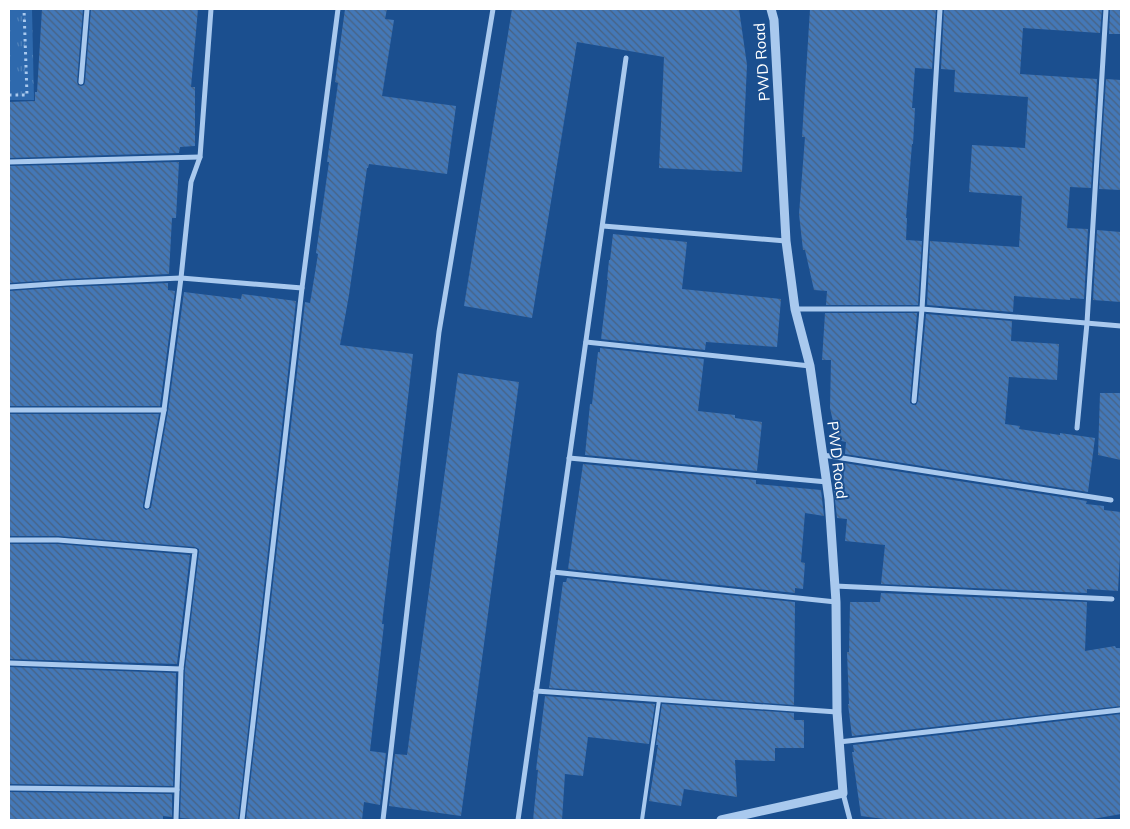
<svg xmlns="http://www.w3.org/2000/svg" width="1130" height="829" font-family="Mulish,sans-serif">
  <defs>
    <pattern id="park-tufts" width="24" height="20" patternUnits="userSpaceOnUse" patternTransform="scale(1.25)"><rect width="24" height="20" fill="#2e69ad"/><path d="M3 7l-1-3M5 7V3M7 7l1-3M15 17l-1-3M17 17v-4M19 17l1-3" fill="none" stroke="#4d80b9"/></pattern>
    <pattern id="building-back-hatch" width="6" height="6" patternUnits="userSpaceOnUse" patternTransform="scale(1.25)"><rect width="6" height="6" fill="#4478b7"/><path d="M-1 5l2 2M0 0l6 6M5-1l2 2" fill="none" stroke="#486282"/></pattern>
  </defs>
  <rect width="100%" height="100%" fill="#1b4f8f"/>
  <polygon fill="url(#park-tufts)" points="9,9 32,9 34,100 9,100"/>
  <g fill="url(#building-back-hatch)">
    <polygon points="42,9 83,9 77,82 78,85 81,86 84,85 85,82 91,9 198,9 191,87 195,87 195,146 180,147 179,153 9,158 9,102 35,101 35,92 37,92"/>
    <polygon points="345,9 387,9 385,19 394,20 382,96 456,106 447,174 369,164 368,168 367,168 349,295 340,345 413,354 382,624 384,624 370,751 386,753 380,805 364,802 362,820 246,820 305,302 310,303 318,254 316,253 329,162 327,162 338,83 335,82"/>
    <polygon points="512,9 739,9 747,65 742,172 659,168 664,57 577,42 532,318 464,306"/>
    <polygon points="810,9 936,9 932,69 915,68 912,108 915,108 913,144 912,144 906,218 907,218 906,240 922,241 918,305 826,305 827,291 814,290 805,250 803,250 799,214 805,137 802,137"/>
    <polygon points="944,9 1102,9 1100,33 1023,28 1020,74 1097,79 1091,188 1070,187 1067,228 1088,229 1084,299 1070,298 1070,300 1014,296 1013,312 927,305 930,241 1019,247 1022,196 969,192 972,145 1025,148 1028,97 954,92 955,70 941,69"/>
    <polygon points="1110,9 1121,9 1121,34 1109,34"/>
    <polygon points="1106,79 1121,80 1121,190 1099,189"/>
    <polygon points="179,162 176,218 172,218 169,274 67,279 9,283 9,166"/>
    <polygon points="1097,230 1121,232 1121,302 1093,300"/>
    <polygon points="613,234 687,242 682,289 781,299 777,347 706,342 705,350 601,339 608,280 607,280 609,260 610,260"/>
    <polygon points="168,283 168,290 175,291 160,406 9,406 9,291 67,287"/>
    <polygon points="184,292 241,299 242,294 296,301 238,820 203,820 180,818 185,669 199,552 199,549 195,547 58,536 9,536 9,414 159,414 143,505 143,508 146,510 151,508 168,411"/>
    <polygon points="825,313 917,313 910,401 910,403 913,405 916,405 918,401 926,314 1012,321 1011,341 1059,344 1057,380 1009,377 1005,424 1020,426 1019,429 1060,435 1060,433 1095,438 1088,492 845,454 846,442 837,440 830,408 831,360 822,360"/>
    <polygon points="600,348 704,359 698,411 735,415 735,418 762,422 757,471 585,455 590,404 592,404 598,352 600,352"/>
    <polygon points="458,373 519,382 461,816 389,806 395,754 407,755"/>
    <polygon points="1100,393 1121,393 1121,460 1098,455"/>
    <polygon points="844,463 1087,501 1086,504 1104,506 1104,510 1121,512 1121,538 1118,591 1087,589 1087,593 881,584 885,545 845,541 847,519 837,518 834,491 843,492"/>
    <polygon points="583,464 756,480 756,484 821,490 824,516 805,513 801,562 805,563 803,589 795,588 795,593 568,569"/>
    <polygon points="9,544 58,544 190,555 177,664 9,659"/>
    <polygon points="567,578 795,602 794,705 549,688 563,582 566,582"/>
    <polygon points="881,593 1087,602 1085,651 1115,646 1116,648 1121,648 1121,706 852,736 848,704 849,704 847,652 849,652 850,602 880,602"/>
    <polygon points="9,667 176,673 173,786 9,784"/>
    <polygon points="545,696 655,704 649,744 588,737 583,776 565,774 562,820 533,820 538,770 536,770"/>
    <polygon points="662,704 794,713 794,720 804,720 804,748 775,748 775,761 735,760 737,797 684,789 681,806 649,801 658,745 656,745"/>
    <polygon points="1121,714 1121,814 1087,820 892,820 861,816 852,752 854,752 853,745"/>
    <polygon points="9,792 172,794 172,817 163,816 163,820 9,820"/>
  </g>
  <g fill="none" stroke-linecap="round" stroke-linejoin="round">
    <polyline stroke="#a9c9ee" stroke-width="3" stroke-dasharray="2.5 4" stroke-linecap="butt" points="9,95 27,95 24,9"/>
    <polyline stroke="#a9c9ee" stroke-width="4" points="642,820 659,700"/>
    <g stroke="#a9c9ee" stroke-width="5">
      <polyline points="81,82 87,9"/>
      <polyline points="9,162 200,157"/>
      <polyline points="603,226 786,241"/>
      <polyline points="9,287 67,283 181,278 302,288"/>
      <polyline points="795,309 922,309 1121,326"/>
      <polyline points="586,342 810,366"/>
      <polyline points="914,401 922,309 940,9"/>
      <polyline points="9,410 164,410"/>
      <polyline points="1077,428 1087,323 1106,9"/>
      <polyline points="823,455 1111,500"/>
      <polyline points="569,458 827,482"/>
      <polyline points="147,506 164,410 181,278 191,182 200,157 211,9"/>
      <polyline points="9,540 58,540 195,551 181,669 176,820"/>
      <polyline points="553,572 836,602"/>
      <polyline points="835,586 1112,599"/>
      <polyline points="9,663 181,669"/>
      <polyline points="536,691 837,712"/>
      <polyline points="839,742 1120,710"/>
      <polyline points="9,788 177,790"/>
      <polyline points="843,793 850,820"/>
      <polyline points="242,820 302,288 338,9"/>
      <polyline points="383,820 439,332 493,9"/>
      <polyline points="518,820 626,58"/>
    </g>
    <polyline stroke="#a9c9ee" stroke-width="9" points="721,820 843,793 837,712 836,602 829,499 810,366 795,309 786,241 774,20 771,9"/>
  </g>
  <g text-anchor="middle" stroke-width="4" stroke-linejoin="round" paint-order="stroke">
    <g font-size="15" fill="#fff" stroke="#1b4f8f">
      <text transform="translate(762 62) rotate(-94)" y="5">PWD Road</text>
      <text transform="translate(837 460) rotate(83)" y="5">PWD Road</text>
    </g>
  </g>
  <rect width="1130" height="829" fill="none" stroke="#ffffff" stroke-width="20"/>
</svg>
